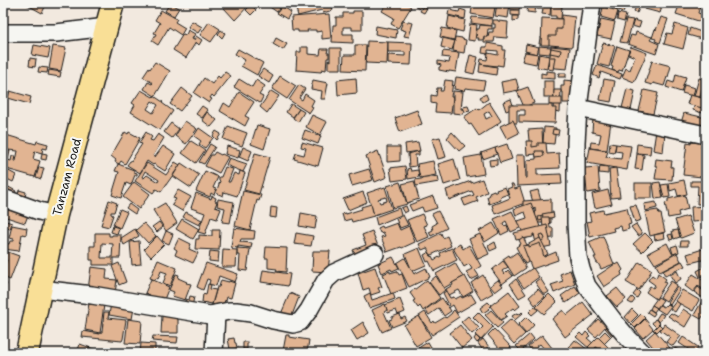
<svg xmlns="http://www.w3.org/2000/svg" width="709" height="356" font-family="'Shantell Sans',sans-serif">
  <rect width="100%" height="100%" fill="#f2e9df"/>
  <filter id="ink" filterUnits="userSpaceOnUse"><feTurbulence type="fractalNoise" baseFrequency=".025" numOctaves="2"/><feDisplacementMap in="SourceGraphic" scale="8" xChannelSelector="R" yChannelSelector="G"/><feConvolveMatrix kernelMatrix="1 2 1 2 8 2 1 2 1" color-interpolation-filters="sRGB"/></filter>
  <g filter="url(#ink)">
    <g fill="#e1b492" stroke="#1c1c1c" fill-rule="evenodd">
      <polygon points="24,3 47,3 42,13"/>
      <polygon points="170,3 179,8 174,16 165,11"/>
      <polygon points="229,3 251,3 235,20 224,8"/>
      <polygon points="264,3 290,3 289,4 291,6 290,8 283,3 277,12"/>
      <polygon points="303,3 335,3 331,4 333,10 323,13 322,10 298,16 295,5"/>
      <polygon points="387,3 405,3 411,7 398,28 391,24 394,18 382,11"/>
      <polygon points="417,3 419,3 422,5 419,9 415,6"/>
      <polygon points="473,3 495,7 493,18 471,14"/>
      <polygon points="497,3 510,3 508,18 495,16"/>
      <polygon points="511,3 536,3 535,13 527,12 528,5 520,4 519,10 510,9"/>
      <polygon points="538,3 545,3 545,4 551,5 550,15 542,14 543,9 537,9"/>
      <polygon points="604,3 627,3 623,12 603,4"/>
      <polygon points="647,3 666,3 665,5 663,4 660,13 645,9"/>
      <polygon points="680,3 701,3 698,13 706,16 705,23 676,14"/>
      <polygon points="704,3 706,3 706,14 701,12"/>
      <polygon points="251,5 256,10 251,15 246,10"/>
      <polygon points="551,5 562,6 561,19 556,18 556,16 551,16"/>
      <polygon points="637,5 640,6 637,13 634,11"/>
      <polygon points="282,6 291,12 287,19 277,13"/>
      <polygon points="423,6 427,8 424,13 420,11"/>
      <polygon points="603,7 618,11 615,21 601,17"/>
      <polygon points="460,9 466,11 465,19 448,15 449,10 459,12"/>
      <polygon points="161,10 177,19 175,22 185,28 181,35 169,27 158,45 152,41 156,34 154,33 160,23 155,20"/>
      <polygon points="511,10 519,10 519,16 511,15"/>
      <polygon points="353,11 362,11 362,30 352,30 352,27 343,27 343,34 353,34 353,43 332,42 333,25 336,25 336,17 343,17 343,13 353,13"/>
      <polygon points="618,13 626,15 624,22 617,20"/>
      <polygon points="329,14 331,38 322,39 322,31 316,32 316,30 307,30 308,32 298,32 298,30 292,30 291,17"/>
      <polygon points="562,15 575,17 572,47 539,44 540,38 542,38 542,35 546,35 547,27 561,29"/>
      <polygon points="449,16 465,20 463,32 447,28"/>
      <polygon points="513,16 518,16 518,20 513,21"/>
      <polygon points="472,17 492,19 492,26 471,23"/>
      <polygon points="661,17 668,19 660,43 655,41 656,39 652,38 655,29 656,30"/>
      <polygon points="542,18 562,19 562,29 556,29 556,36 549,36 549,45 541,45"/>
      <polygon points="601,19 615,22 611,39 597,36"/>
      <polygon points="626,19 633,20 627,43 620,42"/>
      <polygon points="493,20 498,20 498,21 508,22 507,38 495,37 494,42 484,42 484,37 488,37 489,32 493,32 493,28 495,28 495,24 493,24"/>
      <polygon points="634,20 641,22 639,28 632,26"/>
      <polygon points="192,21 202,27 198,33 188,27"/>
      <polygon points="403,21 413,23 409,37 404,36 406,31 400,29"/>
      <polygon points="209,22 220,29 211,42 200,35"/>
      <polygon points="470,24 477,25 475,41 468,40"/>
      <polygon points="675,24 688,28 683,49 664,44 667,33 672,34"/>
      <polygon points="480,25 492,26 492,29 488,29 487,37 484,36 483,40 478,40 479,38 476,38 477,29 479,29"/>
      <polygon points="376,26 397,30 396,38 375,34"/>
      <polygon points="442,28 456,31 454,40 440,37"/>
      <polygon points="690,28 704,33 702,39 688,35"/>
      <polygon points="188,30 195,34 192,39 194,40 196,36 202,40 199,45 196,42 186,58 173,50 183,34 186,35"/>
      <polygon points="221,30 225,33 222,38 218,34"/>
      <polygon points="636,32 652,37 650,40 659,44 656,54 628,44 631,35 635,36"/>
      <polygon points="455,37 462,38 462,39 466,40 464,53 453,51"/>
      <polygon points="276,38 287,44 283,50 273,44"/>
      <polygon points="443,38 455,41 452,50 441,47"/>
      <polygon points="367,41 388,42 387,64 366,63"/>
      <polygon points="388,42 412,43 411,65 388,64 388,55 405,56 405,52 388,52"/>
      <polygon points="487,43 503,46 503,50 505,50 503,66 497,65 497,66 480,64 481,59 487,60 488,53 498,55 498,51 488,50 488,54 482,53 483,47 487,47"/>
      <polygon points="603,43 615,46 609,67 597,64"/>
      <polygon points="526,44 539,47 537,54 525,51"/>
      <polygon points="34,45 50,48 48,58 32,55"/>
      <polygon points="355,45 366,45 365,71 343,70 344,55 355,55"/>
      <polygon points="53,46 66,48 61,71 49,69"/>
      <polygon points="539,46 551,47 550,54 539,53"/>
      <polygon points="551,46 570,48 567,69 544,67 546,55 550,56"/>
      <polygon points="617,46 629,50 622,71 619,70 618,72 612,70 613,67 611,66"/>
      <polygon points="301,47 308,47 308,54 320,55 321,49 328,49 327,53 329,53 329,58 327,58 326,70 322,69 321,72 296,70 297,52 301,52"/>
      <polygon points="631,47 647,53 634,82 622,77 626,68 630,70 635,57 628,54"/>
      <polygon points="330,48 341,48 341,69 328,69 328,60 330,61"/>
      <polygon points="551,48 561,50 560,55 550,53"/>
      <polygon points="238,49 263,63 257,75 241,66 245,60 235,54"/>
      <polygon points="443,51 459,53 456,72 449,71 449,72 439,70 439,67 440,67 441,65 438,64 438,61 449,63 450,58 442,57"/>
      <polygon points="525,52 538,54 536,64 522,61"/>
      <polygon points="539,54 549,56 547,69 537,67"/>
      <polygon points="470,55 478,57 474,74 466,72"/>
      <polygon points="549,57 555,57 553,70 548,69"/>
      <polygon points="30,58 36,59 35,67 29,66"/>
      <polygon points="652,61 671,66 668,77 667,77 664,86 653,83 652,85 645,83"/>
      <polygon points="155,62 170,71 155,96 144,89 148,82 152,84 153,83 143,77 149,68 150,69"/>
      <polygon points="480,64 497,67 496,75 479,72"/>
      <polygon points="597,65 622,74 620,79 601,72 599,78 593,75"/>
      <polygon points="39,67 48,68 47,73 38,72"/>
      <polygon points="263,69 273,76 269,83 258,76"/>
      <polygon points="49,70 61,72 60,77 48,75"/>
      <polygon points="546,71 555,72 555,79 541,78 541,73 546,74"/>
      <polygon points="225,72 231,76 214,97 212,95 210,98 212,99 209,103 194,93 204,78 212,84 218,76 220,78"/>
      <polygon points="559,73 566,73 566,77 558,77"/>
      <polygon points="676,74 686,77 681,92 666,87 668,81 674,83"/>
      <polygon points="280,76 296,86 287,99 272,89"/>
      <polygon points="456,77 485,81 483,90 465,88 464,91 454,89"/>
      <polygon points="356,78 357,93 338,95 337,80"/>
      <polygon points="699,78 706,80 704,91 706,92 706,98 694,96"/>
      <polygon points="239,79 252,87 256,80 265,86 259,95 263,97 260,103 234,87"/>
      <polygon points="516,79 519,90 503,93 501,82"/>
      <polygon points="604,79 615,81 611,102 600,100"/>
      <polygon points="313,80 328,83 325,99 321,99 322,91 311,89"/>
      <polygon points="445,80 453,81 451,97 453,97 451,113 435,112 436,104 431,103 431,95 436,96 437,88 441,88 440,91 443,91"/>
      <polygon points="564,80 573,81 573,103 563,103 563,92 561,92 561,86 564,86"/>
      <rect x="544" y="81" width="10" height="16"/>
      <polygon points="299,85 305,89 299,98 302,100 305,94 314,100 311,106 313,107 309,113 289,100"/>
      <polygon points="684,85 695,88 693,96 682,93"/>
      <polygon points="528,87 534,103 524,107 517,91"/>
      <polygon points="182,88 192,96 180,111 170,104"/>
      <polygon points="627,89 635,91 631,110 622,108"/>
      <polygon points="702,89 706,90 706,112 703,111 702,113 693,110 696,100 699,101"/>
      <path d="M 141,90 L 153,97 L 154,96 L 163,102 L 162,103 L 173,111 L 160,130 L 131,112 L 135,105 L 132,103 ZM 152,101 L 158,105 L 153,113 L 147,109 Z"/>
      <polygon points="554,90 561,90 560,112 553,111"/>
      <polygon points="644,90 658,93 653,114 639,111"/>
      <polygon points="4,91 8,92 3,113 3,96"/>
      <polygon points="10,91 31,97 29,104 8,98"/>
      <polygon points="271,91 279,96 267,113 260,107"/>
      <polygon points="453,91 463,92 461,109 464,109 463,114 453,113"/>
      <polygon points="239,92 254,102 245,116 249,118 245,126 220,111 224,103 230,107"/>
      <polygon points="486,94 488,99 483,102 480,97"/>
      <polygon points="690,95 706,99 706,109 687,104"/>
      <rect x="549" y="98" width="13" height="7"/>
      <polygon points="511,99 514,108 506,111 503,102"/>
      <path d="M 489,102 L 501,121 L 497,124 L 498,124 L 479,136 L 471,124 L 469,125 L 464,117 L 477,108 L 479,110 ZM 489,111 L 492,116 L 486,119 L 484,114 Z"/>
      <polygon points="291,104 299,109 293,117 286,112"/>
      <polygon points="509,105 552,105 552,108 556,108 555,123 519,122 519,115 525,115 525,110 517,110 517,123 509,123"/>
      <polygon points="202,106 208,110 202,118 196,114"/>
      <polygon points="468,106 470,111 465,112 463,107"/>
      <polygon points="299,109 304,112 298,122 293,118"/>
      <polygon points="417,110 422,124 400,132 395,118"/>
      <polygon points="207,112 217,120 211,127 202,120"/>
      <polygon points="684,113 706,118 706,129 681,123"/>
      <polygon points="312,115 327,122 320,135 306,127"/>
      <polygon points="593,118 611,121 607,150 590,148 591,142 599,143 601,134 592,132"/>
      <polygon points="513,120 519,133 507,139 500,126"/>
      <polygon points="185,121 197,129 186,144 175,136"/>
      <polygon points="171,123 179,129 172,138 164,132"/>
      <polygon points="257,125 270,129 264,149 251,144"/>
      <polygon points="228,126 247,133 242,146 223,139"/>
      <polygon points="544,127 556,128 554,144 543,143"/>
      <polygon points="199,128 213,138 205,148 199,144 201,141 194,136"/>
      <polygon points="542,129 543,149 530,151 528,130"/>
      <polygon points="553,129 559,130 558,135 552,134"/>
      <polygon points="305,130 321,136 318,144 302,138"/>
      <polygon points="216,131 221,134 217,140 213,136"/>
      <polygon points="656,131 665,133 663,152 653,150"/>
      <polygon points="125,132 128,134 129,132 140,138 125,164 121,161 119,164 115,162 116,160 111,156"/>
      <polygon points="146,132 152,137 150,140 153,141 158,134 164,138 153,156 155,157 163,146 175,154 165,171 154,164 153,165 147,161 140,173 127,165 130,161 131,161 142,144 139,143"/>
      <polygon points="452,132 465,146 459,151 447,138"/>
      <path d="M 6,135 L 36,144 L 37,141 L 48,144 L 47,149 L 43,148 L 42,153 L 35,151 L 33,159 L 40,161 L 35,177 L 3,168 L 3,145 ZM 8,150 L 18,151 L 16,161 L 14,161 L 15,156 L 12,156 L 11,161 L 8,160 L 10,151 L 8,151 Z"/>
      <polygon points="440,137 446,157 438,159 432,139"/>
      <polygon points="191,141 205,150 196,163 182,153"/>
      <polygon points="526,141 532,141 532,147 538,146 538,143 546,143 547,154 559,153 560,168 537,169 537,175 561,174 562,184 517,186 516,155 525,155 526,178 527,178 527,160 536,159 536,154 527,155"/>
      <polygon points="302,142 323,148 318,166 294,159 296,153 304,155 306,148 301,147"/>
      <polygon points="418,142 420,151 406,153 405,144"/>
      <polygon points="691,142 702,143 701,148 706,149 706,167 703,166 702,177 683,175 687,143 691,144"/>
      <polygon points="610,143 616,144 614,153 609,152"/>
      <polygon points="210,144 215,147 204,164 199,162"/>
      <polygon points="507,144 512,159 500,163 495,148"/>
      <polygon points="616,144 631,146 627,170 587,163 590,148 608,151 606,157 621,159 622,152 615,151"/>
      <polygon points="637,144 651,146 650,154 636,153"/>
      <polygon points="227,146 240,150 238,158 225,154"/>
      <polygon points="243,147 252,151 248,161 239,157"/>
      <polygon points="387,147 400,147 400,161 387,162"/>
      <polygon points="495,148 497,154 483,159 481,153"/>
      <polygon points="378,151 387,177 375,182 366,156"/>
      <polygon points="419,151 419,155 415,155 416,166 409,167 408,154"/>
      <polygon points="535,151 543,151 544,156 536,157"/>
      <polygon points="215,152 221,155 222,154 228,157 219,173 205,166 211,155 213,155"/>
      <polygon points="42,153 47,154 46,160 41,159"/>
      <polygon points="255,153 270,157 259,194 244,190"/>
      <polygon points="637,154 644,155 642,170 635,169"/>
      <polygon points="481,155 484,174 467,177 464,158"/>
      <polygon points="229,158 247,164 243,172 226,165"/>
      <polygon points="454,159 460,180 444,185 438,164"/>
      <polygon points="497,159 497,165 490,166 489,160"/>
      <polygon points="656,159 672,161 671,167 673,167 672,180 655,179 657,166 655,166"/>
      <polygon points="433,161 436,175 420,178 417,164"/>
      <path d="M 175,162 L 180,165 L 161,192 L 156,189 L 153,193 L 135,181 L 147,163 L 166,175 ZM 145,171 L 159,180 L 158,182 L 147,175 L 144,178 L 142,177 Z"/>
      <polygon points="181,163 199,175 191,188 173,176"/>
      <polygon points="118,164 134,170 134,172 137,173 137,175 135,175 131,185 126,183 121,198 112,195 119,172 115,171"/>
      <polygon points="405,166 407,179 392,181 390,168"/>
      <polygon points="600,166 608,167 608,174 599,173"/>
      <polygon points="39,167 44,168 41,179 36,177"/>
      <polygon points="225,167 233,169 228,182 230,182 234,173 239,175 240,171 245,173 237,196 224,192 223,196 216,193 220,181 219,180 219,177 221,177"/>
      <polygon points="598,167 600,191 587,193 585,168"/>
      <polygon points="410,168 411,171 418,170 419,177 408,179 407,169"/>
      <polygon points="616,168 620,197 611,198 609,169"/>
      <polygon points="5,169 16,175 13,182 5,178 3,182 3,173"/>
      <polygon points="369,169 373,180 352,186 349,175"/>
      <polygon points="205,171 218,177 213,188 216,189 214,195 211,193 210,197 196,191"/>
      <polygon points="438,176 439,182 416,186 415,180"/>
      <polygon points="482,179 487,192 476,197 478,201 465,206 462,199 474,195 472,191 449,200 446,190 471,181 471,183"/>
      <polygon points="684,180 687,194 678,196 676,189 670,191 669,183"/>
      <polygon points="414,181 419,199 407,203 402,184"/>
      <polygon points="691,181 706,181 706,197 702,197 702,200 706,200 706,204 697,204 698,186 691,186"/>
      <polygon points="134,182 150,194 139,209 123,197"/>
      <polygon points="400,182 407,204 393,208 387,186"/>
      <polygon points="660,182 663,198 655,199 653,183"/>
      <rect x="635" y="183" width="17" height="15"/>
      <polygon points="3,184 16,191 12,199 3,195"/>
      <polygon points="511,184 513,184 515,189 520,187 525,203 495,214 492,205 497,203 498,203 510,198 507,189 512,187"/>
      <polygon points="668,184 670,197 664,198 661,185"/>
      <path d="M 385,187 L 392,209 L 374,215 L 367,193 ZM 386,197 L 387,201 L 380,203 L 378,199 Z"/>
      <polygon points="505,187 508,194 500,197 501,200 489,204 487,197 490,195 489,193 494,191 494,192 497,192 496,190"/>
      <polygon points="19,190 26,192 24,203 17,202"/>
      <polygon points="178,190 191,197 182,211 172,205 176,199 173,198"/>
      <polygon points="538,190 541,201 545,200 546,206 544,207 546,213 537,216 530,192"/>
      <polygon points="608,190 612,204 595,208 592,194"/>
      <polygon points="243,191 261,195 259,201 257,200 250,230 235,226"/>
      <polygon points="363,192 367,202 348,210 343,199"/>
      <polygon points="196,193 211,199 212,196 216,198 215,201 217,202 215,207 221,209 217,219 211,217 205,234 198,232 205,213 191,208"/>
      <polygon points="685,195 688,209 678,212 679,216 668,218 665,203 668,202 668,199"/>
      <polygon points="433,196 437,208 424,212 422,207 412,211 409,205"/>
      <polygon points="218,199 234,202 230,223 222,222 225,208 217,206"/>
      <polygon points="551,199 551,223 536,223 535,208 523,208 523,201"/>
      <polygon points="109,200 117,203 114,212 111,212 111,214 113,215 109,227 101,225"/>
      <polygon points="3,202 30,210 25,223 3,216"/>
      <polygon points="656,202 657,208 645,211 644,204"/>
      <polygon points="165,203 177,223 166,231 153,210"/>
      <polygon points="531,203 542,232 525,239 518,221 527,218 525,212 516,216 514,209"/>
      <polygon points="129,204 137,210 135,214 126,208"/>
      <polygon points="371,204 374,216 352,222 351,219 344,221 342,214 346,213 346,214 362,209 361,207"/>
      <polygon points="636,205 641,220 635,222 630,206"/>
      <polygon points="406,206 408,211 404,213 401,208"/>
      <polygon points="706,206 706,221 692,222 691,207"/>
      <polygon points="271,207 277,208 276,218 270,217"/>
      <polygon points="399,208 401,215 377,225 375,217"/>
      <polygon points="627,208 631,224 628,225 629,229 622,231 621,226 613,228 614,231 590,237 587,222 591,221 589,213 603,210 604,213"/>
      <polygon points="120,209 127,212 120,228 113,225"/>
      <polygon points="658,210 659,214 661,214 665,232 650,236 645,212"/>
      <polygon points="438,211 447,228 431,236 429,232 433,230 432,226 437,223 432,214"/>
      <polygon points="512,211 520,228 511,232 506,221 503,223 504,226 507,225 509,231 501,235 494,219"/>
      <polygon points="186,212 202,220 199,225 183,217"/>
      <polygon points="553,212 554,217 539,221 538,217 543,216 542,214"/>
      <polygon points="301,213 317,216 315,229 299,226"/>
      <polygon points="422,214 427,225 424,226 429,237 417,242 407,220"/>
      <polygon points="403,215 408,225 400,228 396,219"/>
      <polygon points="688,216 694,233 681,238 675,220"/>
      <polygon points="542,217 549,217 550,228 553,228 553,238 544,239"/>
      <polygon points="182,219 199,229 193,239 176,229"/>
      <polygon points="3,220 12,223 10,229 4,227 3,230"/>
      <polygon points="159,222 163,227 157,232 152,227"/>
      <polygon points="144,223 156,236 148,243 136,230"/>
      <polygon points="397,223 400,230 409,226 415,242 402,248 401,247 387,252 381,237 385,236 383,232 380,233 378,228 382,226 383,228"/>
      <polygon points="493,223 499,233 485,242 479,231"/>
      <polygon points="636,224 642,234 638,236 631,227"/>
      <polygon points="12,225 27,228 26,235 22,234 19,251 3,249 3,243 9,244 10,241 14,241 14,239 9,238"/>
      <polygon points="547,225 551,246 537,249 534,234 533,234 533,237 516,240 514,233"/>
      <polygon points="113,226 119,228 117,234 111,232"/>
      <polygon points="234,228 255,231 254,239 241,239 240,242 252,243 251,248 238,246 238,248 231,247"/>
      <polygon points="135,229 139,236 124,245 121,238"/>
      <polygon points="212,230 220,230 219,250 195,249 196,239 199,239 199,235 212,236"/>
      <polygon points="678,230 680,237 674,239 672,231"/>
      <polygon points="166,231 173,234 169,244 162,241"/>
      <polygon points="372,231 380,251 357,260 353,250 366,245 362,235"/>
      <path d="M 95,233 L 109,233 L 109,236 L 112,236 L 112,235 L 121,235 L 120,258 L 113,258 L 113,265 L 93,265 L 93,260 L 90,260 L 90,246 L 95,246 ZM 102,243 L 113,244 L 112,258 L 101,258 Z"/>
      <polygon points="296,233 313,236 311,246 294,244"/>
      <polygon points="441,233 443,238 447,236 451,246 431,255 427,248 422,250 419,244"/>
      <polygon points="645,233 653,241 642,252 633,244"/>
      <polygon points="664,233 665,238 655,240 654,235"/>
      <polygon points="480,234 489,254 478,259 469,239"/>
      <polygon points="543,234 545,239 541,241 539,235"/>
      <polygon points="672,234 673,239 670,240 668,235"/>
      <polygon points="157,236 164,244 151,257 144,249"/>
      <polygon points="603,236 614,264 601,269 598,263 597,263 594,257 596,257 589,242"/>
      <polygon points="523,237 527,245 540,238 548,254 538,260 536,258 525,264 516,247 521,244 519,240"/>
      <polygon points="179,238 191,244 189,249 198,253 193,263 175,255 177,250 174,248"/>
      <polygon points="139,241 141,264 132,265 130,242"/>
      <polygon points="681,241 688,241 688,246 680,246"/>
      <polygon points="495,242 497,248 490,251 488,246"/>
      <polygon points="540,243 544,257 556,252 558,260 532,269 523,246 529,245 529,247"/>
      <polygon points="667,243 673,255 655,264 648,253"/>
      <polygon points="460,244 463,249 469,245 481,266 475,270 479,276 471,280 466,272 472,269 469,264 464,267 453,248"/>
      <polygon points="677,245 679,252 673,254 671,247"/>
      <polygon points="266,247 287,248 286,272 276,271 277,269 268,268 268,258 265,258"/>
      <polygon points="237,248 250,249 247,271 239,270 240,255 237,255"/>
      <polygon points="419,248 426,265 412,271 405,254"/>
      <polygon points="452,248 457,260 434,271 429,261 427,262 424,255 429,252 431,257 432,256 434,260 441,256 440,253"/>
      <polygon points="706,248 706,259 690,263 687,254"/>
      <polygon points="223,249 237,250 236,267 222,267"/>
      <polygon points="3,251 8,253 8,252 19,256 10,280 3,277 3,268 4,268 7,260 3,258"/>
      <polygon points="210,251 219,252 218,262 209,261"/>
      <polygon points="313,251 330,251 328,272 312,271"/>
      <polygon points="517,252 526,268 514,276 503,259 509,255 510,257"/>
      <polygon points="677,253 681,261 660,272 656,265"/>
      <polygon points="393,257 399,268 392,271 391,269 382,273 378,264"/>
      <polygon points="405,258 414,274 426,268 430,277 409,287 397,263"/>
      <polygon points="158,260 177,268 170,286 163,283 167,273 161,271 158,279 156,278 155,280 150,278"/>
      <polygon points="503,261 508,267 502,271 504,274 508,270 513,276 502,284 492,270"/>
      <polygon points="682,261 685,266 665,276 663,271"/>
      <polygon points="639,262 652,270 639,290 626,282"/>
      <polygon points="119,263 126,282 119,285 112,266"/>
      <polygon points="206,263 238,274 235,282 219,276 216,286 209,284 210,280 207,279 203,290 197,287"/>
      <polygon points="455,263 463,277 444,288 436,274"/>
      <polygon points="619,263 623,270 621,272 622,275 604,287 597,276 615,264 616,265"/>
      <polygon points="706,266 706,274 700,277 697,271"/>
      <polygon points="91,267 107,269 106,279 117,280 115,293 88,290"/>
      <polygon points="375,267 382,287 378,288 380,292 371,295 369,288 363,290 358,273"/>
      <polygon points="533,268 539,277 524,288 517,278"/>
      <polygon points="263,270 290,274 288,286 261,282"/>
      <polygon points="570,270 575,284 554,293 551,285 563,281 560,274"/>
      <polygon points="390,271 390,273 397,271 399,275 402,274 407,288 391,294 383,274"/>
      <polygon points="677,271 681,279 675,283 670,275"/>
      <polygon points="658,273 666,279 664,282 666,283 656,299 646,292 650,286 653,288 655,285 648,280 652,275 656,278"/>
      <polygon points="176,274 179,275 178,278 187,282 186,283 191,284 185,300 172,296 174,292 169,290"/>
      <polygon points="693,274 706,282 706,291 698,286 693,292 685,286"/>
      <polygon points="483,275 493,293 481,300 471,283"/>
      <polygon points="436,276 439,281 445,290 439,295 429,282"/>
      <polygon points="465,276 473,291 463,297 459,290 449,295 446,289 453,285 452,283"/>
      <polygon points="540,278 549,292 544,295 535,282"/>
      <polygon points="151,279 169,287 163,302 149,297 150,295 145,293"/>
      <polygon points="516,279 526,294 519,298 510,284"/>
      <polygon points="221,280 229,282 229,281 235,283 231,298 227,297 226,301 225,300 224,304 225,308 212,305 217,287 219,287"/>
      <polygon points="427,280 440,298 423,311 420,306 418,308 413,301 415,300 410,293"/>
      <polygon points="498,280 503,286 495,292 490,286"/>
      <polygon points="3,281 7,284 3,289"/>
      <polygon points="671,281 677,285 666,301 660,297"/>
      <polygon points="208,284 211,285 210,289 216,290 212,304 202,302 203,294 206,295"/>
      <polygon points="575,286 580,293 566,303 561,296"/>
      <polygon points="677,287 680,289 670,305 667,302"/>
      <polygon points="698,287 706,293 703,298 694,292"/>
      <polygon points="617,288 626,299 617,307 607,296"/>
      <polygon points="538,289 545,297 535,305 529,297"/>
      <polygon points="637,290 640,293 637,298 633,295"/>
      <polygon points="682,290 699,300 693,311 675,301"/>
      <polygon points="446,291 450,298 454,297 455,299 461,296 462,298 471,294 476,302 457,313 453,305 450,307 443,293"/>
      <polygon points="509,291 520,306 515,310 513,308 505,314 507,316 501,320 490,306"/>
      <polygon points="290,293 299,297 291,318 281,314"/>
      <polygon points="370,293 372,300 393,293 395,299 369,308 364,296"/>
      <polygon points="549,294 557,302 544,314 536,307"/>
      <polygon points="190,296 194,297 192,307 185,305 186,299 189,300"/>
      <polygon points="632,297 635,300 632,304 628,302"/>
      <polygon points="658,297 663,300 657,308 652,305"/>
      <polygon points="442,298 451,311 444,316 439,308 429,315 425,310"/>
      <polygon points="400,299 405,312 398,315 396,310 388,313 385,305"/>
      <polygon points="676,301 680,304 675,312 670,309"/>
      <polygon points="702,301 706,304 706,312 701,319 694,315"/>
      <polygon points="488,302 491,305 488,308 489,309 483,313 480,308"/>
      <polygon points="583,302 593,315 565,337 552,319 563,310 567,315"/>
      <polygon points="89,303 104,305 100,333 85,330"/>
      <polygon points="111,303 134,308 132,319 109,315"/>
      <polygon points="385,304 387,310 384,312 391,328 382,332 372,310"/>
      <polygon points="668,304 671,306 665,314 657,309 660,305 664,307 665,305 666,306"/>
      <polygon points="652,305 657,308 654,312 650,309"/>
      <polygon points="535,306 538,310 532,315 529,312"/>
      <polygon points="632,309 638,315 630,323 625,317"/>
      <polygon points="649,309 655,313 653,316 647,312"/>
      <polygon points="683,309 692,315 685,327 668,316 671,313 678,317"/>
      <polygon points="454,310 459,317 432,335 419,316 425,312 432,323 434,321 435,323 445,317 446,318 452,313 452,312"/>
      <polygon points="491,310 503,323 497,328 485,315"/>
      <polygon points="3,312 7,314 3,320"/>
      <polygon points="104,312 109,312 108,318 126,320 123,339 122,341 82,337 83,331 100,334 101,332 102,332"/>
      <polygon points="478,312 493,327 481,340 475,335 483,327 473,317"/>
      <polygon points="522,312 523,313 515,320 512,316 517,313 520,314"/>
      <polygon points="660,313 664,315 659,322 656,319"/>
      <polygon points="400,314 401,319 405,317 407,321 392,327 389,320 392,319 392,317"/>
      <polygon points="641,314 645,318 635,328 631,324"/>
      <polygon points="162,316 178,317 178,333 161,333"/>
      <polygon points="419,316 431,337 416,346 404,325"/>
      <polygon points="468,316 479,328 472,334 461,322"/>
      <polygon points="526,317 534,325 526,334 518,325"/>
      <polygon points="128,319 142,321 140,344 125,343"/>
      <polygon points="511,319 525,334 514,344 500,329"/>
      <polygon points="598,319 606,326 596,337 588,330"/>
      <polygon points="645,319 653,329 643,338 635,329"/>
      <polygon points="655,319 660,323 656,327 652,323"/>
      <polygon points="363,322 369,333 357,340 351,330"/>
      <polygon points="659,324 662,327 657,332 655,330 655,331 653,330"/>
      <polygon points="664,324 681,336 673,346 666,342 670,337 660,330"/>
      <polygon points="460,325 472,340 462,348 450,333"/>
      <polygon points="608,325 616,332 612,336 605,328"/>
      <polygon points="494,329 511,347 505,353 485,353 489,349 493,353 499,348 488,335"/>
      <polygon points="605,331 611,337 603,345 597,339"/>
      <polygon points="655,331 670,348 665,353 658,353 646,339"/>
      <polygon points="586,332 590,336 587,338 595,345 591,350 576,337 580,333 583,336"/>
      <polygon points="530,334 534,339 521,351 516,346"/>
      <polygon points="286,335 289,335 289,337 309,340 307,353 296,353 283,351"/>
      <polygon points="542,335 556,353 540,353 545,350 540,344 536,347 540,353 528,353 531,350 528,346"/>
      <polygon points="153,336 178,337 177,343 152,341"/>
      <polygon points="476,336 480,340 477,343 474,339"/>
      <polygon points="598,337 614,353 594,353 588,347"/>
      <polygon points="683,337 698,347 694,353 679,343"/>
      <polygon points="234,338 235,343 236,343 237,348 230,349 228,339"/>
      <polygon points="483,339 489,347 483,351 478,343"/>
      <polygon points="575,340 588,350 586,353 564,353"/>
      <rect x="243" y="342" width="4" height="7"/>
      <polygon points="428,342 434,352 432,353 416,353 415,350"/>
      <polygon points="141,343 155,344 155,352 149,351 149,353 140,353"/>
      <polygon points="80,344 102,352 102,353 77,353"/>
      <polygon points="596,347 601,350 599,353 594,353 593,352"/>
      <polygon points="675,348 684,353 673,353"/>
      <polygon points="111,349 127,353 110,353"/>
    </g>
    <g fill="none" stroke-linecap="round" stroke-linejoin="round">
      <g stroke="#1c1c1c" stroke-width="20">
        <g id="minor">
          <polyline points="592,3 578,108 576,142 576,223 578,257 581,269 587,286 616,324 628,338 643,353"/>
          <polyline points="3,33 56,33 107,27"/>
          <polyline points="578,108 706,135"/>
          <polyline points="3,198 39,211 56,215"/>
          <polyline points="40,289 92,295 210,315 229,311 236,311 251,313 273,320 293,324 300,322 309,310 326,280 334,273 375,254"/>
          <polyline points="214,353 216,314"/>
        </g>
      </g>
      <g stroke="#1c1c1c" stroke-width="25">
        <polyline id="highway" points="27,353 56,215 113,3"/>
      </g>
      <use href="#minor" stroke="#f6f6f2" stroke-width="17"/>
      <use href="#highway" stroke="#f9df96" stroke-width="22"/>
    </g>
  </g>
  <g text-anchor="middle" stroke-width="4" stroke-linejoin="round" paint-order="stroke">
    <g font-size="12" fill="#1c1c1c" stroke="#f6f6f2">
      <text transform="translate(67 177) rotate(-75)" y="4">Tanzam Road</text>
    </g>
  </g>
  <rect width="709" height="356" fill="none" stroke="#f6f6f2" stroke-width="16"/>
  <rect x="8" y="8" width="693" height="340" fill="none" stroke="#1c1c1c" stroke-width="1.5" filter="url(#ink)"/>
</svg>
